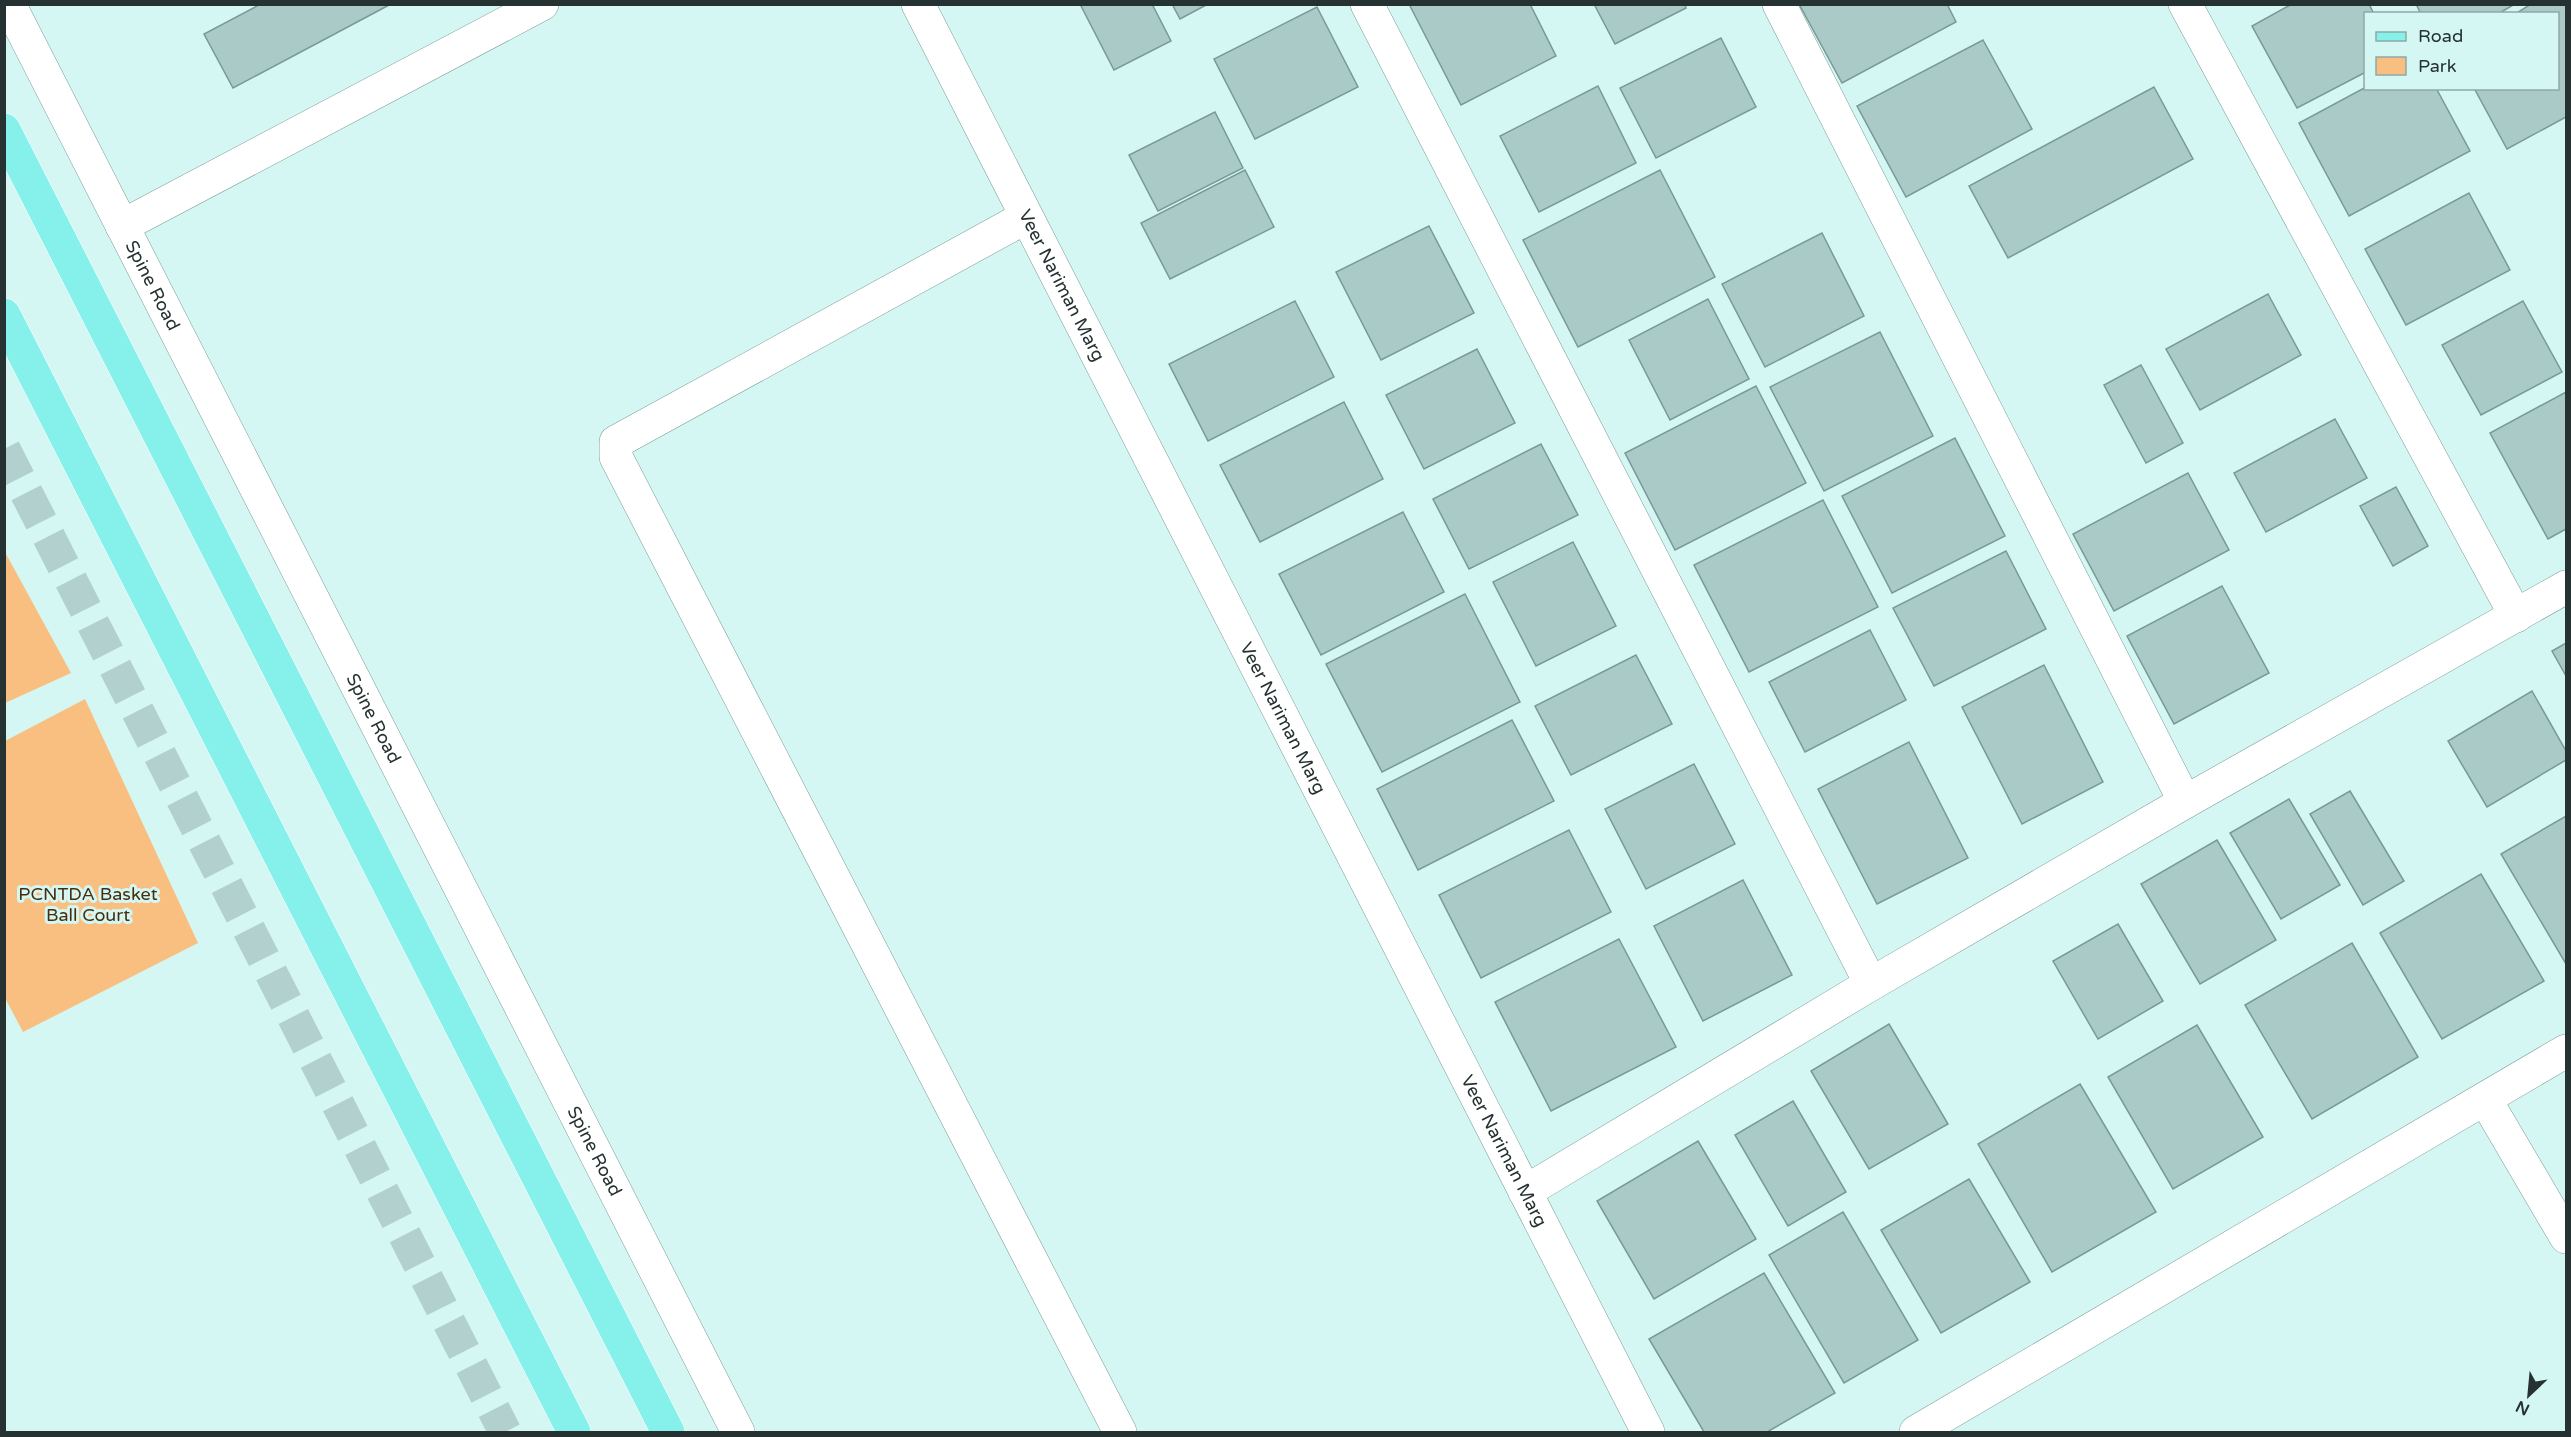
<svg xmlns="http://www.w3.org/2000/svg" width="2571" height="1437" font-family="'Varela Round',sans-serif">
  <rect width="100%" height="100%" fill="#d5f7f4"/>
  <g fill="#f8bf80">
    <polygon points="5,552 71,673 5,703 4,703"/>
    <polygon points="85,699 198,943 23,1032 5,998 5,741"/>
  </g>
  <g fill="#a9cac7" stroke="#799996" stroke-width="1.5">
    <polygon points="256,4 391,4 233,88 204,34 257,6"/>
    <polygon points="1080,4 1152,4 1171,41 1114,70"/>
    <polygon points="1172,4 1208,4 1180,19"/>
    <polygon points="1409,4 1530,4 1556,56 1461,105"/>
    <polygon points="1594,4 1685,4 1686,8 1615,44"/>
    <polygon points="1799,4 1947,4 1956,22 1842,83"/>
    <polygon points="2292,4 2369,4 2374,14 2366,14 2366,72 2297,108 2252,26"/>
    <polygon points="2416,4 2515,4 2498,14 2421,14"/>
    <polygon points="2531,4 2566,4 2566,117 2507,149 2474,88 2558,88 2558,14 2515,14"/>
    <polygon points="1317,7 1358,87 1255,139 1214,59"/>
    <polygon points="1721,38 1756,107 1656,158 1620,88"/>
    <polygon points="1983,40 2032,129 1906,197 1857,106"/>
    <polygon points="1598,86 1636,163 1539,212 1500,136"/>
    <polygon points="2154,87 2193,159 2008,258 1969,186"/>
    <polygon points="2366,87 2436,88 2470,151 2349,216 2299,123"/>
    <polygon points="1215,112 1243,168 1158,211 1129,155"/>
    <polygon points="1245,170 1274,227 1170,279 1141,223"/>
    <polygon points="1660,170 1715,277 1578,347 1523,240"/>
    <polygon points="2469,193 2510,270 2406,325 2365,249"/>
    <polygon points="1429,226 1474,313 1381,360 1336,272"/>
    <polygon points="1822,233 1864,316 1765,367 1722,284"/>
    <polygon points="2268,294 2301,355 2200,410 2166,349"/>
    <polygon points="1708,299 1749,379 1670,420 1629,340"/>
    <polygon points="1295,301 1334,377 1208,441 1169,364"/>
    <polygon points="2523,301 2562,372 2481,415 2442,345"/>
    <polygon points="1880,332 1933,436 1824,491 1770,387"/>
    <polygon points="1477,349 1515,423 1424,469 1386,395"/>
    <polygon points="2141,365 2183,443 2146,463 2104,385"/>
    <polygon points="1756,386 1806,483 1675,550 1625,453"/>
    <polygon points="2566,392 2566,529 2548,539 2490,433"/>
    <polygon points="1344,402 1383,479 1260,542 1220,465"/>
    <polygon points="2335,419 2367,478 2266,532 2234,473"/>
    <polygon points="1955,438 2005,536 1892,593 1842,496"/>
    <polygon points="1541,444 1578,515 1469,569 1433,499"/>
    <polygon points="2188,473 2229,550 2114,611 2073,534"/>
    <polygon points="2396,487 2428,546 2393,566 2360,506"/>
    <polygon points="1823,500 1878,607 1749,672 1694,565"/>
    <polygon points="1403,512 1444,592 1321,655 1279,574"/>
    <polygon points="1573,542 1616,626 1536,666 1493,582"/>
    <polygon points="2006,551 2046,629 1934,686 1893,608"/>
    <polygon points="2222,586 2269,673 2174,724 2127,636"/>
    <polygon points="1465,594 1520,702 1382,772 1326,664"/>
    <polygon points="1870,630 1906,700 1805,752 1769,682"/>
    <polygon points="2566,643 2566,676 2552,651"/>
    <polygon points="1636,655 1672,724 1571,775 1535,706"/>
    <polygon points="2044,665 2103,782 2022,824 1962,707"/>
    <polygon points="2532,691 2566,751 2566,760 2487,807 2448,741"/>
    <polygon points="1512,720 1554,801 1418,870 1377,789"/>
    <polygon points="1909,742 1968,858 1877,904 1818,789"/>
    <polygon points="1694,764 1735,844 1646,889 1605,809"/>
    <polygon points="2350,791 2404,881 2363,905 2310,814"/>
    <polygon points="2289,799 2340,885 2281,919 2230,833"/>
    <polygon points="2566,816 2566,964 2501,854"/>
    <polygon points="1569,830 1611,912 1481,978 1439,895"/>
    <polygon points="2217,840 2276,940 2200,984 2141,884"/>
    <polygon points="2481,874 2544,981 2442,1039 2380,933"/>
    <polygon points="1743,880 1792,975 1703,1021 1654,926"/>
    <polygon points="2118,924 2163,1001 2098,1039 2053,961"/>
    <polygon points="1619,939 1676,1047 1551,1111 1495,1002"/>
    <polygon points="2352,943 2418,1057 2312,1119 2245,1005"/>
    <polygon points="1889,1024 1948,1124 1869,1169 1811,1071"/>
    <polygon points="2197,1025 2263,1137 2173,1189 2108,1077"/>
    <polygon points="2080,1084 2156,1212 2052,1272 1978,1144"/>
    <polygon points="1793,1101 1846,1192 1788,1226 1735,1135"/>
    <polygon points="1698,1141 1756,1239 1654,1299 1597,1201"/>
    <polygon points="1969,1179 2030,1282 1941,1333 1881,1230"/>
    <polygon points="1843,1212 1918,1340 1844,1383 1769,1255"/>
    <polygon points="1764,1273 1835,1393 1767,1432 1704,1432 1649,1339"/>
  </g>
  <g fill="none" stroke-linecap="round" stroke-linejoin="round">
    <polyline stroke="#b2d0cd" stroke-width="33" stroke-dasharray="33 16" stroke-linecap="butt" points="4,449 505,1432"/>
    <g stroke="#7d9e9b" stroke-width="34">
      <g id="minor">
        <path id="s1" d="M 9,4 L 738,1432"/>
        <path id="s2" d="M 918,4 L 1648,1432"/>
        <polyline points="1367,4 1871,984"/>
        <polyline points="1779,4 2185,802"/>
        <polyline points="2185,4 2516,616"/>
        <polyline points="1026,217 616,442 616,457 1120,1432"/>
        <polyline points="122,226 542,4"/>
        <polyline points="2485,1099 2566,1237"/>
        <polyline points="1525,1192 1871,984 2185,802 2566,587"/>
        <polyline points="1916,1432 2566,1051"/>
      </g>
    </g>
    <g stroke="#fff" stroke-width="34">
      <g id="major">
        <polyline points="4,130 668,1432"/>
        <polyline points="4,315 574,1432"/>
      </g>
    </g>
    <use href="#minor" stroke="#fff" stroke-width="33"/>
    <use href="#major" stroke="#86f0eb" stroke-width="33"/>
  </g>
  <g text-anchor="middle" stroke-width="6" stroke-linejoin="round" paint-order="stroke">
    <g font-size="18" fill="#253231" stroke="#d5f7f4">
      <text dy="6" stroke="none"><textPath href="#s1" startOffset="316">Spine Road</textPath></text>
      <text dy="6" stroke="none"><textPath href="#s2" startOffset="316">Veer Nariman Marg</textPath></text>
      <text dy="6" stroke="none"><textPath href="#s1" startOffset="802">Spine Road</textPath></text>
      <text dy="6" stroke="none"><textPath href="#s2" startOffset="802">Veer Nariman Marg</textPath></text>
      <text dy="6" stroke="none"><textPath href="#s1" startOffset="1288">Spine Road</textPath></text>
      <text dy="6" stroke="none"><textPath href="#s2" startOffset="1288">Veer Nariman Marg</textPath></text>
    </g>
    <g font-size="18" fill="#472d0d" stroke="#d5f7f4">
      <text x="88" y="900">PCNTDA Basket<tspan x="88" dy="21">Ball Court</tspan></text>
    </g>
  </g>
  <rect width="2571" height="1437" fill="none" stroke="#253231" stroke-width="12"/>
  <rect x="2364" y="12" width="195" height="78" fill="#d5f7f4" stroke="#8fa8a6" stroke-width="1.5"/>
  <rect x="2376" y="32" width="30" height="9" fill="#86f0eb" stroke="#8fa8a6" stroke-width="1.5"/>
  <text x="2418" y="42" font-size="18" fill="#253231">Road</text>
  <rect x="2376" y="57" width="30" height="18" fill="#f8bf80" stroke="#8fa8a6" stroke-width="1.5"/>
  <text x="2418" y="72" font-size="18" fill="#253231">Park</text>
  <g transform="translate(2529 1395) rotate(206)" stroke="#d5f7f4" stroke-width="4.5" paint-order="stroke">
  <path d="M0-4.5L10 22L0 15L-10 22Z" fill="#253231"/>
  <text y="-9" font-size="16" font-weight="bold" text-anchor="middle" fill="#253231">N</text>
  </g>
</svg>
